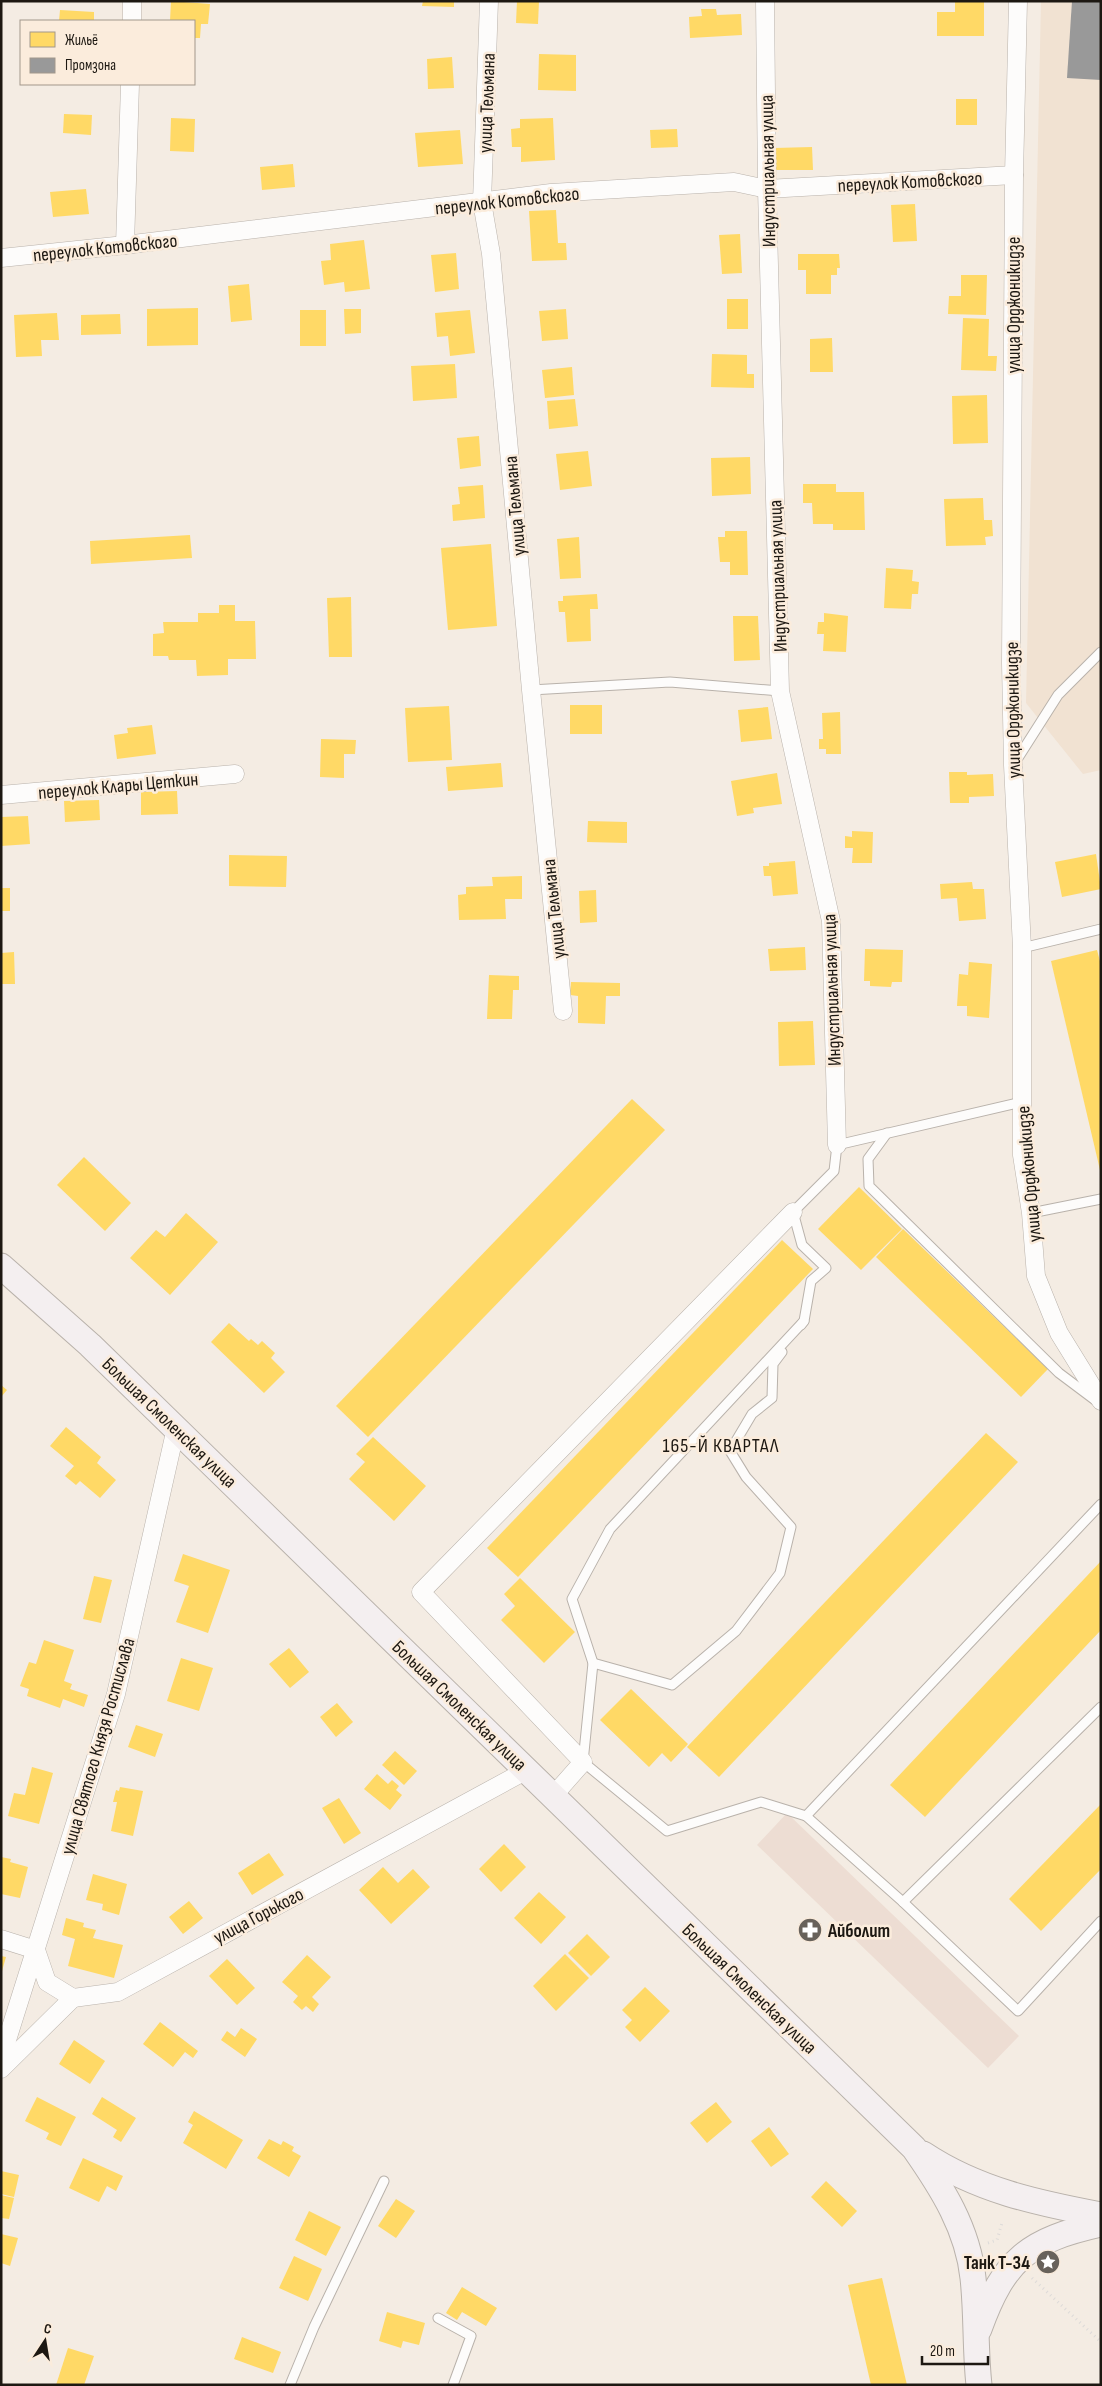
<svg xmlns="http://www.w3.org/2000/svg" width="1102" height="2386" font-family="'Sofia Sans Condensed',sans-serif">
  <rect width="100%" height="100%" fill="#f4ece3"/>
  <polygon fill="#f1e2d2" points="1041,1 1101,1 1101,770 1083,774 1026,703"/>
  <polygon fill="#edddd3" points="787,1813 1019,2036 988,2068 757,1845"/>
  <g fill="#ffd966">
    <polygon points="171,1 210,4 208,24 201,24 200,38 194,38 194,21 170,21"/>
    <polygon points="423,1 454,1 454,7 422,6"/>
    <polygon points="517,1 539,1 538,24 516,23"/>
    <polygon points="955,1 984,1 984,36 937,36 937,12 955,12"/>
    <polygon points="701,9 716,9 717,15 741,14 742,35 690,38 689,17 702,16"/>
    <polygon points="60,10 94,12 94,21 59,21"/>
    <polygon points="539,54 576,55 576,91 538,90"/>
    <polygon points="452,57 454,88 428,89 427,59"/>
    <rect x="956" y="99" width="21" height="26"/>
    <polygon points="64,114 92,115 91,135 63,133"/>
    <polygon points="171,118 195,119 194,152 170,151"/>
    <polygon points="553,118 555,160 521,162 521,147 512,147 511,129 520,128 520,119"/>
    <polygon points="677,129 678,147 651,148 650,130"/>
    <polygon points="460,130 463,164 418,167 415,133"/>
    <polygon points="812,147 813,170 775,170 774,148"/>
    <polygon points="293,164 295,187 262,190 260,167"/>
    <polygon points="86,189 89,214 53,217 50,192"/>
    <polygon points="915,204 917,241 893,242 891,205"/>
    <polygon points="556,210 558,243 566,243 567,260 532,261 529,211"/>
    <polygon points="740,234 742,273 722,274 719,235"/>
    <polygon points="364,240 370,289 345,292 344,282 324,285 321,261 331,260 330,244"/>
    <polygon points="456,253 459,289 435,292 431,255"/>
    <polygon points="798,254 839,254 840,268 837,268 837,275 831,275 831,294 806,294 806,270 798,270"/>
    <polygon points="961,275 987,275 986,315 948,314 949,296 961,296"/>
    <polygon points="249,284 252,320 231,322 228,286"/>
    <rect x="727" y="299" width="21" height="30"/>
    <polygon points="198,308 198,345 147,346 147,309"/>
    <polygon points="344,309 361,309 361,333 345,334"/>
    <polygon points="566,309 568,339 542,341 539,311"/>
    <rect x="300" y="310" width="26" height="36"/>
    <polygon points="470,310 475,353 450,356 448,336 437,337 435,313"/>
    <polygon points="57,313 59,340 41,340 42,356 16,357 14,315"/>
    <polygon points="120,314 121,334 81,335 81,315"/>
    <polygon points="963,318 989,319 988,356 997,356 996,371 961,370"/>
    <polygon points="832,338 833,372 810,372 810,339"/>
    <polygon points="712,354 747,355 747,374 754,374 754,388 711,387"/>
    <polygon points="455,364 457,398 413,401 411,366"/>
    <polygon points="572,367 574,395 545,398 542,370"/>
    <polygon points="987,395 988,443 953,444 952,396"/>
    <polygon points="575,399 578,426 549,429 547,401"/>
    <polygon points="479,436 481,466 460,469 457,438"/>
    <polygon points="588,451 592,486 560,490 556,454"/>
    <polygon points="750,457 751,494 712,496 711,458"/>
    <polygon points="803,484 836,484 836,492 864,492 865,530 833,530 833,524 813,524 812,503 803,503"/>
    <polygon points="483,485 485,518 453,521 452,505 460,504 458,487"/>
    <polygon points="983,498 984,520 992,520 993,536 985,537 986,545 946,546 944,499"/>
    <polygon points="725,531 747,531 748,575 730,575 730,562 720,562 718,537 725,537"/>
    <polygon points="190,535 192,558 91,564 90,541"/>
    <polygon points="579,537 581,578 560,579 557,539"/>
    <polygon points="491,544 497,626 448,630 441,548"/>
    <polygon points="886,568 913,570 912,581 919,582 918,594 912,594 911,609 884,608"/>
    <polygon points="597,594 598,609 590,609 591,641 567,642 565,612 559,612 558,601 563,601 563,596"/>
    <polygon points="351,597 352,657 329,657 327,598"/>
    <polygon points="219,605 235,605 235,621 255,621 256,659 228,659 228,675 197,676 196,660 169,660 168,656 153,656 153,634 164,633 163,622 198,622 198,613 219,613"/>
    <polygon points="824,613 848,616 846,652 823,651 824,634 817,634 818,622 824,622"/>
    <polygon points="733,616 758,616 760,660 734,661"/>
    <rect x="570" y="705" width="32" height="29"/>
    <polygon points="449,706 452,760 408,762 405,708"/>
    <polygon points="768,707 772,739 741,742 738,710"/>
    <polygon points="840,712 841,754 826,754 826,749 819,749 819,739 823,739 822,713"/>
    <polygon points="152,725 156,754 117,759 114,735 128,733 127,728"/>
    <polygon points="321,739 356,740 355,754 344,754 344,778 320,777"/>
    <polygon points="501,763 503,787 448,791 446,767"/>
    <polygon points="949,772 967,772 967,775 993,774 994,796 969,797 969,803 950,803"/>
    <polygon points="777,773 782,804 753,808 754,813 737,816 731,781"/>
    <polygon points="177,791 178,814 141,815 141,792"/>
    <polygon points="99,800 100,820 65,822 64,801"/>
    <polygon points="28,816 30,844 1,846 1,817"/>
    <polygon points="588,821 627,822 627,843 587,842"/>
    <polygon points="852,831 873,832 872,863 852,863 853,848 845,848 845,836 852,837"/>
    <polygon points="1096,854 1101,889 1062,897 1055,862"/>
    <polygon points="229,855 287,856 286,887 229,886"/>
    <polygon points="795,861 798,894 773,896 771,876 764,876 763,866 769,866 769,863"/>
    <polygon points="522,876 522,899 505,899 506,919 459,920 458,895 466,894 466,887 493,886 492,877"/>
    <polygon points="972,882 973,889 984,889 986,919 959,921 957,898 941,899 940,884"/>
    <rect x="1" y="888" width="9" height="23"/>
    <polygon points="596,890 597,922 580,923 579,891"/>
    <polygon points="805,947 806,970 770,971 768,949"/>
    <polygon points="865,949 903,950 902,982 892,982 891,987 870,986 870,981 864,981"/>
    <polygon points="1097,950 1101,965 1100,1170 1051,961"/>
    <polygon points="14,952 15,984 2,984 1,953"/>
    <polygon points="969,962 992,964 989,1018 967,1016 967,1006 957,1006 959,974 968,975"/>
    <polygon points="489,975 519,976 519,990 513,990 512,1019 487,1019"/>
    <polygon points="571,982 620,983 620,996 606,996 605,1024 578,1023 578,996 570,995"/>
    <polygon points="813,1021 815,1065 779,1066 778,1022"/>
    <polygon points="632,1099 665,1130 368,1437 336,1406"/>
    <polygon points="84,1157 131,1203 105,1231 57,1185"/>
    <polygon points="859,1187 902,1229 861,1270 818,1229"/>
    <polygon points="186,1213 218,1242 170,1295 130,1258 156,1230 165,1237"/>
    <polygon points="903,1229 1048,1369 1021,1397 876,1257"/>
    <polygon points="782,1240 813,1269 518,1577 487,1548"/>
    <polygon points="229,1323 249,1341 251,1339 258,1345 262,1341 275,1353 271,1358 285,1372 264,1393 211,1342"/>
    <polygon points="1,1385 7,1390 1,1397"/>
    <polygon points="66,1427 101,1457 97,1463 116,1480 100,1498 80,1481 76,1485 65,1476 74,1466 50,1446"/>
    <polygon points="986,1433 1018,1462 719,1777 687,1747"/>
    <polygon points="373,1437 426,1486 394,1521 349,1479 365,1462 356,1454"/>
    <polygon points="183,1554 230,1570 208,1633 176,1622 189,1586 174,1581"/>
    <polygon points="1101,1561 1101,1630 925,1817 890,1785"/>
    <polygon points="94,1576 112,1580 101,1623 83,1619"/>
    <polygon points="520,1578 575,1632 544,1663 501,1620 515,1606 504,1594"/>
    <polygon points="44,1640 74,1650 64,1681 72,1684 70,1689 88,1695 84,1707 63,1699 60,1708 27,1696 29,1689 20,1686 29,1662 36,1664"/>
    <polygon points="289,1648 309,1672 290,1688 269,1664"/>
    <polygon points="181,1658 213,1668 199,1711 167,1701"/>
    <polygon points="631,1689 688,1744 671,1762 662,1753 649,1767 600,1720"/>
    <polygon points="337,1703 353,1722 336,1737 320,1717"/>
    <polygon points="136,1725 163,1734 155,1757 128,1747"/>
    <polygon points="395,1751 417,1771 404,1785 382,1765"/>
    <polygon points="32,1767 53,1773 39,1824 8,1816 14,1793 25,1795"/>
    <polygon points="377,1774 388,1784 392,1780 399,1786 396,1790 402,1795 390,1810 364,1789"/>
    <polygon points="120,1787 143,1791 133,1836 111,1831 117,1802 113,1802 116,1790 119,1791"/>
    <polygon points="339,1798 361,1833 344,1844 322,1808"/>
    <polygon points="1101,1804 1101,1869 1041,1931 1009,1899"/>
    <polygon points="504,1844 526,1867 501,1892 479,1869"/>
    <polygon points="269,1853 284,1875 252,1895 238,1873"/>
    <polygon points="1,1857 11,1859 10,1862 28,1867 20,1898 1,1894"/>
    <polygon points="383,1867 398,1883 413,1869 430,1887 391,1924 359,1890"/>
    <polygon points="93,1874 127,1884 119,1915 102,1910 103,1904 86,1900"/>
    <polygon points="539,1892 566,1917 541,1944 514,1918"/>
    <polygon points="189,1901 203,1918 183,1934 169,1917"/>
    <polygon points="66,1918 84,1923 83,1927 96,1930 93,1938 123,1945 114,1978 68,1966 75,1939 62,1935"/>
    <polygon points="587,1934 610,1957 591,1976 568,1953"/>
    <polygon points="565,1954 589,1978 556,2011 533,1986"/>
    <polygon points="307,1955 331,1977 312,1997 319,2004 313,2012 306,2006 302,2010 293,2002 298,1996 282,1982"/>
    <polygon points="1,1956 6,1957 2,1971 1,1971"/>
    <polygon points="227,1959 255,1988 237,2005 209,1976"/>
    <polygon points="645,1987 670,2011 640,2042 625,2027 632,2020 622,2010"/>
    <polygon points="160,2022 198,2051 193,2058 185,2052 173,2067 143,2044"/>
    <polygon points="241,2028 257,2039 245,2057 221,2040 227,2031 235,2037"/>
    <polygon points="74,2040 105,2061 90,2084 59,2064"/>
    <polygon points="37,2097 76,2117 61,2146 46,2139 49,2133 25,2121"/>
    <polygon points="102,2097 136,2118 121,2142 113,2137 117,2130 92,2114"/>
    <polygon points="716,2102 732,2122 707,2143 690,2123"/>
    <polygon points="194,2111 243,2140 226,2169 183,2143 193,2125 188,2122"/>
    <polygon points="769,2127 789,2154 771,2167 751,2141"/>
    <polygon points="269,2139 281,2145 283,2141 294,2147 292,2151 301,2156 289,2177 257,2158"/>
    <polygon points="83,2158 123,2176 116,2191 107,2186 99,2202 69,2188"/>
    <polygon points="1,2171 19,2175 14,2197 1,2194"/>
    <polygon points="826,2181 857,2211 842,2227 811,2197"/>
    <polygon points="1,2195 14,2198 9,2219 1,2218"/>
    <polygon points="396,2199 415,2211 396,2238 378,2226"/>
    <polygon points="309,2211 341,2227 326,2256 295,2240"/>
    <polygon points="1,2234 18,2238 10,2266 1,2263"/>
    <polygon points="294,2256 322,2269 308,2301 279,2288"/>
    <polygon points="882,2278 907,2385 871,2385 848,2285"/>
    <polygon points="462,2287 497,2308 486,2326 462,2312 457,2320 446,2313"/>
    <polygon points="387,2312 425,2323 419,2345 403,2341 401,2348 379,2341"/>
    <polygon points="242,2337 281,2352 273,2373 234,2359"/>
    <polygon points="68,2348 94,2356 84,2385 56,2385"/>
  </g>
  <polygon fill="#999" points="1072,1 1101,1 1101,80 1067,78"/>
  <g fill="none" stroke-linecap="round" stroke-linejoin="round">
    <g stroke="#b9b2ab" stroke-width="11">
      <g id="service">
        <polyline points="531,690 670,682 780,691"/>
        <polyline points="1016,761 1058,695 1101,652"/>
        <polyline points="1022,948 1101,929"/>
        <polyline points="887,1133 868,1159 869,1186 1059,1373 1095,1400"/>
        <polyline points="1031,1213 1101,1199"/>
        <polyline points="804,1321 610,1529 572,1599 593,1663 583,1762 667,1831 761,1802 806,1816 903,1902 1018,2011 1101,1921"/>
        <polyline points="801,1325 804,1321 811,1281 826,1268 802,1245 793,1212 834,1171 837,1145 1022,1102"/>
        <polyline points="593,1663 672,1685 736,1631 780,1573 791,1527 746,1477 730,1451 752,1414 772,1398 773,1364 782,1352"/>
        <polyline points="806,1816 1101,1504"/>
        <polyline points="903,1902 1101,1707"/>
        <polyline points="438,2318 471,2336 453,2385"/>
        <polyline points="290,2385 314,2327 384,2181"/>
      </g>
    </g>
    <g stroke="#b9b2ab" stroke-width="19">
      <g id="minor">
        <polyline points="489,1 482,202 491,254 531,690 563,1011"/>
        <polyline points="765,1 767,189 780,691 831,921 837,1145"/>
        <polyline points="1018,1 1014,175 1011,663 1013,765 1022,948 1022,1155 1031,1213 1036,1276 1059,1333 1101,1401"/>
        <polyline points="132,21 132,1"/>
        <polyline points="125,245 130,84"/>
        <polyline points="1,258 125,245 551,193 734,182 767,189 1014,175"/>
        <polyline points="1,795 235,774"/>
        <polyline points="553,1796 583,1762 421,1592 793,1212"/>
        <polyline points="1,1939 36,1950 47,1982 73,1998 118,1992 527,1770"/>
        <polyline points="1,2059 116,1694 176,1428"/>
        <polyline points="1,2069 73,1998"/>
      </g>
    </g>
    <g stroke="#b9b2ab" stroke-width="27">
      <g id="secondary">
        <path d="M 1,1266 L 90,1345 L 914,2148 C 942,2188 968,2229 973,2278 C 977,2314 975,2349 979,2385"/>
        <path d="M 923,2154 C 977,2190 1037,2203 1101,2215"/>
        <path d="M 979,2329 C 1004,2259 1029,2240 1101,2224"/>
      </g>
    </g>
    <g stroke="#dddad8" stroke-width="3" stroke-dasharray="1 4" stroke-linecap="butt">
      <polyline points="988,2243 997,2240 1002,2223"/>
      <polyline points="1032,2278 1101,2342"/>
    </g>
    <use href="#service" stroke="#fdfcfb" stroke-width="9"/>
    <use href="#minor" stroke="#fdfcfb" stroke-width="18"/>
    <use href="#secondary" stroke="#f4eff0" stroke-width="25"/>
  </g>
  <defs>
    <g id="pharmacy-disc" transform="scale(1.25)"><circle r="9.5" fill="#68625b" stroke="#fbecdc"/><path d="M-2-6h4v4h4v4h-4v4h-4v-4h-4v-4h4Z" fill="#fff"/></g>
    <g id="sight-disc" transform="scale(1.25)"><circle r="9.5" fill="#68625b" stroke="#fbecdc"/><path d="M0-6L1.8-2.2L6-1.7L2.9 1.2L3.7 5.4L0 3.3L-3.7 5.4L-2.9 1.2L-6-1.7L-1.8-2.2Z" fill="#fff"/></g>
  </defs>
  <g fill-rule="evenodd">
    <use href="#pharmacy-disc" x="810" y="1930"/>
    <use href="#sight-disc" x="1048" y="2262"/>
  </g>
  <g text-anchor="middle" stroke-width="5" stroke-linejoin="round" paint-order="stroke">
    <g font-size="19" fill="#1d1812" stroke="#fbecdc">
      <text transform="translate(486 103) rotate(-88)" y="7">улица Тельмана</text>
      <text transform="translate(767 171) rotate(-91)" y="7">Индустриальная улица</text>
      <text transform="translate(910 181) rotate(-3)" y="7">переулок Котовского</text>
      <text transform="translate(507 200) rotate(-6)" y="7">переулок Котовского</text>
      <text transform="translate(105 247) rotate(-6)" y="7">переулок Котовского</text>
      <text transform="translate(1013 305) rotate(-90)" y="7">улица Орджоникидзе</text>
      <text transform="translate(514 506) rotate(-95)" y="7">улица Тельмана</text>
      <text transform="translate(777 576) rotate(-92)" y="7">Индустриальная улица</text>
      <text transform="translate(1012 710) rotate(-91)" y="7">улица Орджоникидзе</text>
      <text transform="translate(118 785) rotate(-5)" y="7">переулок Клары Цеткин</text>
      <text transform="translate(553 909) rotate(-96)" y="7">улица Тельмана</text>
      <text transform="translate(831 990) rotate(-92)" y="7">Индустриальная улица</text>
      <text transform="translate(1028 1174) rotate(-95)" y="7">улица Орджоникидзе</text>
      <text transform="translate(170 1422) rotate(44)" y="7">Большая Смоленская улица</text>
      <text transform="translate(460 1705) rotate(44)" y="7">Большая Смоленская улица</text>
      <text transform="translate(97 1746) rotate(-74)" y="7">улица Святого Князя Ростислава</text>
      <text transform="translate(258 1915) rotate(-28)" y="7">улица Горького</text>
      <text transform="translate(750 1988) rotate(44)" y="7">Большая Смоленская улица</text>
    </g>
    <g font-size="19" font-weight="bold" fill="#1d1812" stroke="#fbecdc" text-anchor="start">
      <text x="828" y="1937">Айболит</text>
      <text x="1030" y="2269" text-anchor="end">Танк Т-34</text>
    </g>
    <g font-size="20" letter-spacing="1" fill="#1d1812" stroke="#fbecdc">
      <text x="721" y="1452">165-Й КВАРТАЛ</text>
    </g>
  </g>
  <rect width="1102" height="2386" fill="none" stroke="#1d1812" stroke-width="5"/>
  <rect x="20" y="20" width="175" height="65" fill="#fbecdc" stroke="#a2978b"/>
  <rect x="30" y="32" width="25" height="15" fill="#ffd966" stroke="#a2978b"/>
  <text x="65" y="45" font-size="15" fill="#1d1812">Жильё</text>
  <rect x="30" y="58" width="25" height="15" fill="#999999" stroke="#a2978b"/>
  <text x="65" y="70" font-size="15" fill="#1d1812">Промзона</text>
  <g transform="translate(45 2341) rotate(12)" stroke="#fbecdc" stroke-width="4" paint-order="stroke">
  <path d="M0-4L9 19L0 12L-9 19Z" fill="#1d1812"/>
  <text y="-8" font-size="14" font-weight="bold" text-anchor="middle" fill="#1d1812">С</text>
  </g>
  <path d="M922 2356v8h66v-8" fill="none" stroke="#1d1812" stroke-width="2.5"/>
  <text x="930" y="2356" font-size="15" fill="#1d1812" stroke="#fbecdc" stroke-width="4" paint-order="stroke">20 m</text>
</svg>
